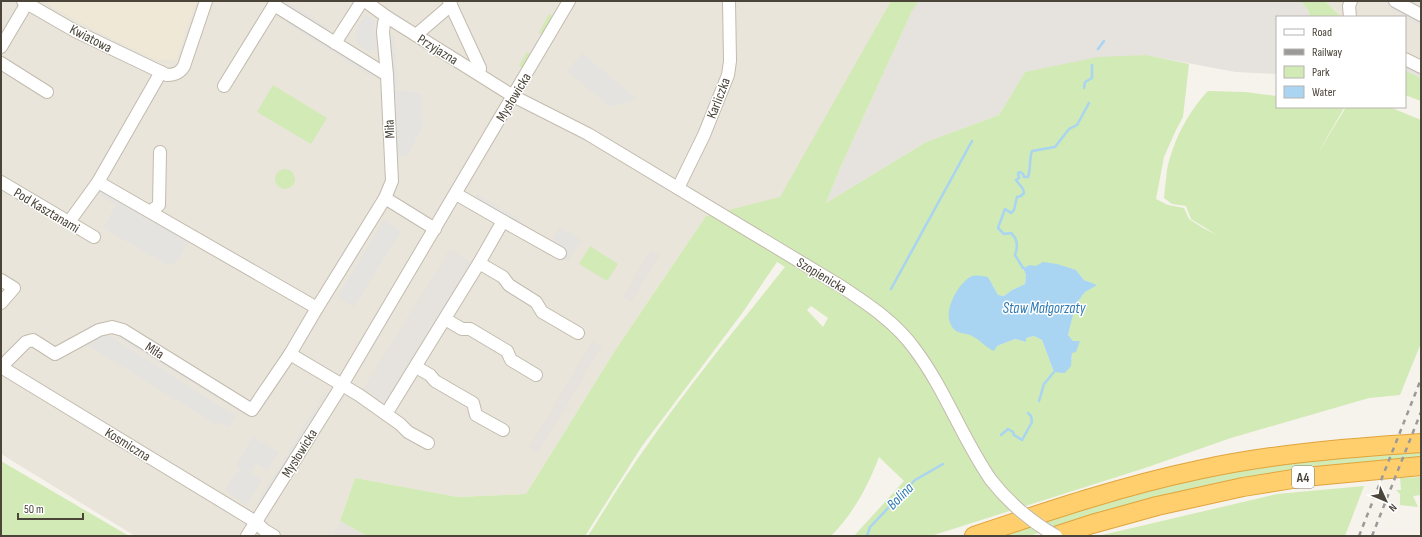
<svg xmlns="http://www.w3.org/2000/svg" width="1422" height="537" font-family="'Sofia Sans Condensed',sans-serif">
  <rect width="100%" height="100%" fill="#f6f3ec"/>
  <g fill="#eae5da">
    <polygon points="1,1 893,1 780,198 706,216 616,349 526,494 458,497 355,478 340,521 332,536 135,536 1,454"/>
    <polygon points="1325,1 1421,1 1421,69 1405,60 1405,17 1341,17"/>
  </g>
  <g fill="#e6e2dd">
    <polygon points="919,1 1301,1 1308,10 1310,17 1277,17 1277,74 1235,72 1145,55 1025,72 999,115 926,142 826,203 841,166 912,11"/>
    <polygon points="450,249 473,264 385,407 361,392"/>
    <polygon points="651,250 660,255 631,302 622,297"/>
    <polygon points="593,340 602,346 538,453 529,447"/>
    <polygon points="340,521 367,536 332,536"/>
  </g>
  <polygon fill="#efe8d6" points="45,1 196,1 176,61 167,59 160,60 154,59 89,27 51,6"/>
  <g fill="#d2eab5" fill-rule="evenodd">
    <path d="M 891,1 L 919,1 L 912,11 L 841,166 L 826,203 L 926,142 L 999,115 L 1025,72 L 1098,57 L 1146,55 L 1189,64 L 1183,117 L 1176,130 L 1164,157 L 1156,199 L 1168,205 L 1184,208 L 1189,219 L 1203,228 L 1217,235 L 1191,219 L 1186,206 L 1172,204 L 1164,198 C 1165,189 1166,179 1167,170 C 1173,141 1188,112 1208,91 L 1245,92 L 1277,96 L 1277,107 L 1338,107 L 1344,108 L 1315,158 L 1346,107 L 1392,108 L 1421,120 L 1421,343 L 1400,395 L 1369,398 L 1231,438 L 1145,468 L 931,536 L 854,536 L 904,481 L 879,457 C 868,486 853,514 831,536 L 588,536 C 607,506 625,476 646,447 C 689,385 738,326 785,267 L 777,262 L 743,312 L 642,446 L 585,536 L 367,536 L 340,521 L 355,478 L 458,497 L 526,494 L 616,349 L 706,216 L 780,197 ZM 1036,266 L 1076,270 L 1084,280 L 1096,285 L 1085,292 L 1076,304 L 1068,335 L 1073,341 L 1080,341 L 1072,353 L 1072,359 L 1054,372 L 1042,340 L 1034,336 L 1026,338 L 1026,342 L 1015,339 L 997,346 L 977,334 L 988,277 L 998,295 L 1004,296 L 1012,290 L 1025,284 L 1026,275 L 1023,268 ZM 811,306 L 828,318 L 823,327 L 807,310 Z"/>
    <polygon points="1301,1 1325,1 1341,17 1310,17 1308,10"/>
    <polygon points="549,14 553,16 542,35 539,33"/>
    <polygon points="527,52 530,54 522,68 519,66"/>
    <polygon points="1405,70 1421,78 1421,101 1405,95"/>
    <polygon points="273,85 327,118 311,144 257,112"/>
    <circle cx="285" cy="179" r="10"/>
    <polygon points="590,246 618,264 607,281 579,264"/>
    <polygon points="1421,449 1421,460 1057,527 1029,536 987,536 1060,511 1241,467"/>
    <polygon points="1,461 129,536 1,536"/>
    <polygon points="1421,477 1421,495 1413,496 1418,507 1400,505 1400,494 1396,490 1401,490 1400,478"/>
    <polygon points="1364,486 1345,536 1098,536 1277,494"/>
  </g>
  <g fill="#e5e3e0">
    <polygon points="272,1 285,1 329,27 326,33"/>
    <polygon points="1394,1 1414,1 1421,5 1421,26 1390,9"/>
    <polygon points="365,14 374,20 377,50 368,51 357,44 356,29"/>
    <polygon points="289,18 373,71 370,76 286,23"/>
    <polygon points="388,35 394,36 398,88 392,89 415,92 422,95 423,126 407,156 395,157"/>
    <polygon points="582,53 637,99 611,107 567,72"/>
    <polygon points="1405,62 1421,71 1421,78 1405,70"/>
    <polygon points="103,189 190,240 177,262 172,264 166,264 103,228 116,205 94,192 95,190"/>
    <polygon points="477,194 521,220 517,226 473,200"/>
    <polygon points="384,220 401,231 354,307 337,297"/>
    <polygon points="560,227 581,240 568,262 547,250"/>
    <polygon points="103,332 236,416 229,428 220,422 217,425 84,343"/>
    <polygon points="123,334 246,410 244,414 118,338"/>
    <polygon points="325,392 327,393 260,504 257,503"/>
    <polygon points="253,436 279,452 268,470 256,464 251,473 262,480 246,505 229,494 230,493 225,489 237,471 243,473 237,467 237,463"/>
  </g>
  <path fill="#a9d4f2" d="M 1043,262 L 1057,264 L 1076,270 L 1084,280 L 1097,285 L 1085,292 L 1076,304 L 1068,335 L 1073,341 L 1080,341 L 1076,352 L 1072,353 L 1071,366 L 1065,373 L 1054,372 L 1042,340 L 1034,336 L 1026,338 L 1026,342 L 1015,339 L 997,346 L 994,351 C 986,348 982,341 974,337 C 965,331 957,336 951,325 C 943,311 958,284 970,277 C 975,274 983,276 988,277 L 998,295 L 1004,296 L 1012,290 L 1025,284 L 1026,275 L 1023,268 L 1030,265 L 1036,266 Z"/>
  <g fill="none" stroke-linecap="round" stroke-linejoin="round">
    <g stroke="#a9d4f2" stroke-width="2.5">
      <polyline points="1098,49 1104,41"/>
      <polyline points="1084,88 1085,82 1092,78 1092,65"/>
      <path d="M 1023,268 L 1015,255 C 1018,247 1018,239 1011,233 L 1004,234 L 998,228 L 1005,209 L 1011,213 L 1014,210 L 1017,197 L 1021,196 L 1024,193 L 1023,189 L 1016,180 L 1019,178 L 1018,173 L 1020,172 L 1023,174 L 1024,177 L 1028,177 C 1031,168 1029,160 1032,151 L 1055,147 L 1069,129 L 1077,125 L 1089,103"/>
      <polyline points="891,289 972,141"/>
      <polyline points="1039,401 1044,384 1054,372"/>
      <polyline points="1001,435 1008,429 1013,432 1014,435 1022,440 1032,422 1031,416 1028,413"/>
      <polyline points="867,536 870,527 915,480 943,464"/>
    </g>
    <g stroke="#c2bbae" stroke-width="14">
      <g id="minor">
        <path d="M 23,1 L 75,31 L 167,75 C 175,75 180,73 184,66 L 206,1"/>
        <path d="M 365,1 L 387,17 L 513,96 L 588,134 L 842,287 C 869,305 895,322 914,348 C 945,389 962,438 991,480"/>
        <polyline points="449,1 480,68 479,74"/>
        <polyline points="1395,1 1421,15"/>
        <polyline points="1350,17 1349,6 1351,1"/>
        <polyline points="416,35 451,5"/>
        <polyline points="335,43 362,1"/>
        <polyline points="1,47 27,3"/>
        <polyline points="1405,59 1421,67"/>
        <polyline points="1,63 47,92"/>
        <polyline points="224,86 274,5 387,75"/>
        <polyline points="1,182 94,237"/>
        <polyline points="678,188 704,135 728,75 730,61 729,1"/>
        <polyline points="385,198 435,229"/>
        <polyline points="151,211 159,205 160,152"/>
        <polyline points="503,221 560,253"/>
        <polyline points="69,222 98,182 161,72"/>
        <polyline points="479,263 503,277 509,285 536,302 542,312 578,333"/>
        <polyline points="1,280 14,288 1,303"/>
        <polyline points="317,308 385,198 392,181 387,75 383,32 384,23 387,17"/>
        <polyline points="445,319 462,329 470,329 507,351 511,360 536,375"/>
        <polyline points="290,354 359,395 400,424 408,432 428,443"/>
        <polyline points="1,367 256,522 264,530 274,536"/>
        <polyline points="416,367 430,375 435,381 473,403 476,415 503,430"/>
        <polyline points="2,368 8,360 26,342 33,340 55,354 99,330 112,327 123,330 252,410 290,354 317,308 98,182"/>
        <polyline points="386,414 479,263 503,221 456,194"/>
        <polyline points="247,536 342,385 569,1"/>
      </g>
    </g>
    <g stroke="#e0a43c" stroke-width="20">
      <g id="highway">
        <path d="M 974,536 C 1048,511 1122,486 1198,470 C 1271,454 1346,448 1421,443"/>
        <polyline points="1055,536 1092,524 1157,506 1243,487 1305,477 1421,466"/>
      </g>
    </g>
    <use href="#minor" stroke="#fff" stroke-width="12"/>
    <use href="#highway" stroke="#ffcf6e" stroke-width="18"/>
    <g stroke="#9a9a9a" stroke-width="2.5" stroke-dasharray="5 5" stroke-linecap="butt">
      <polyline points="1359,536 1421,379"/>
      <polyline points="1372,536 1421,412"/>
    </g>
    <g stroke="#c2bbae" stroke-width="14" stroke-linecap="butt">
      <path id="minor-bridge" d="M 991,480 C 1009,503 1030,521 1056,536"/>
    </g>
    <use href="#minor-bridge" stroke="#fff" stroke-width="12"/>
  </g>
  <g text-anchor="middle" stroke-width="3" stroke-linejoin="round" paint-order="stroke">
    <rect fill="#fff" stroke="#817c74" stroke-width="1" x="1292" y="466" width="22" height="22" rx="3"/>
    <g font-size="13" font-weight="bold" fill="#4b4439">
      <text x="1303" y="482">A4</text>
    </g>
    <g font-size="14" fill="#4b4439" stroke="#fff">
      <text transform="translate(91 38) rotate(27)" y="5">Kwiatowa</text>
      <text transform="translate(438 49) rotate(32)" y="5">Przyjazna</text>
      <text transform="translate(513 97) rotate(-59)" y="5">Mysłowicka</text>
      <text transform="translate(718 98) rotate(-69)" y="5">Karliczka</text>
      <text transform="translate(389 129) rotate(-93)" y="5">Miła</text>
      <text transform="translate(47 210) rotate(31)" y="5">Pod Kasztanami</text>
      <text transform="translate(822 275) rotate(31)" y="5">Szopienicka</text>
      <text transform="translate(155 350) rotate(32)" y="5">Miła</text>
      <text transform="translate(128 444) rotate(32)" y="5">Kosmiczna</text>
      <text transform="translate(299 453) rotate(-58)" y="5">Mysłowicka</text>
    </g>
    <g font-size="15" font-style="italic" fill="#2e7ab2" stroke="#fff">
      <text x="1044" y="313">Staw Małgorzaty</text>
      <text transform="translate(900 496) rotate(-45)" y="5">Bolina</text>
    </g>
  </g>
  <rect width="1422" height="537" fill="none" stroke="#4b4439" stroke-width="4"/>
  <rect x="1276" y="16" width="130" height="92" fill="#ffffff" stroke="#b7b4b0"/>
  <rect x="1284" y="29" width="20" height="6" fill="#ffffff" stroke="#b7b4b0"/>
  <text x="1312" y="36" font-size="12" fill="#4b4439">Road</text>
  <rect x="1284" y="49" width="20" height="6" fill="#9a9a9a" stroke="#b7b4b0"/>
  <text x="1312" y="56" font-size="12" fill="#4b4439">Railway</text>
  <rect x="1284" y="66" width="20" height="12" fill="#d2eab5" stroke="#b7b4b0"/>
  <text x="1312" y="76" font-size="12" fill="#4b4439">Park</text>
  <rect x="1284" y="86" width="20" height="12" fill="#a9d4f2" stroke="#b7b4b0"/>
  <text x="1312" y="96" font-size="12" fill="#4b4439">Water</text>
  <g transform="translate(1386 501) rotate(134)" stroke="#ffffff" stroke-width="3" paint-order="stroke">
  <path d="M0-3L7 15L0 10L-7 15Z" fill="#4b4439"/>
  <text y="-6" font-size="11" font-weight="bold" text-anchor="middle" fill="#4b4439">N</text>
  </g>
  <path d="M18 513v6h65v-6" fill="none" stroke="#4b4439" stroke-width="2"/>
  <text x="24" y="513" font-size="12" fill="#4b4439" stroke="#ffffff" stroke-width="3" paint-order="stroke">50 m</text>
</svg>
